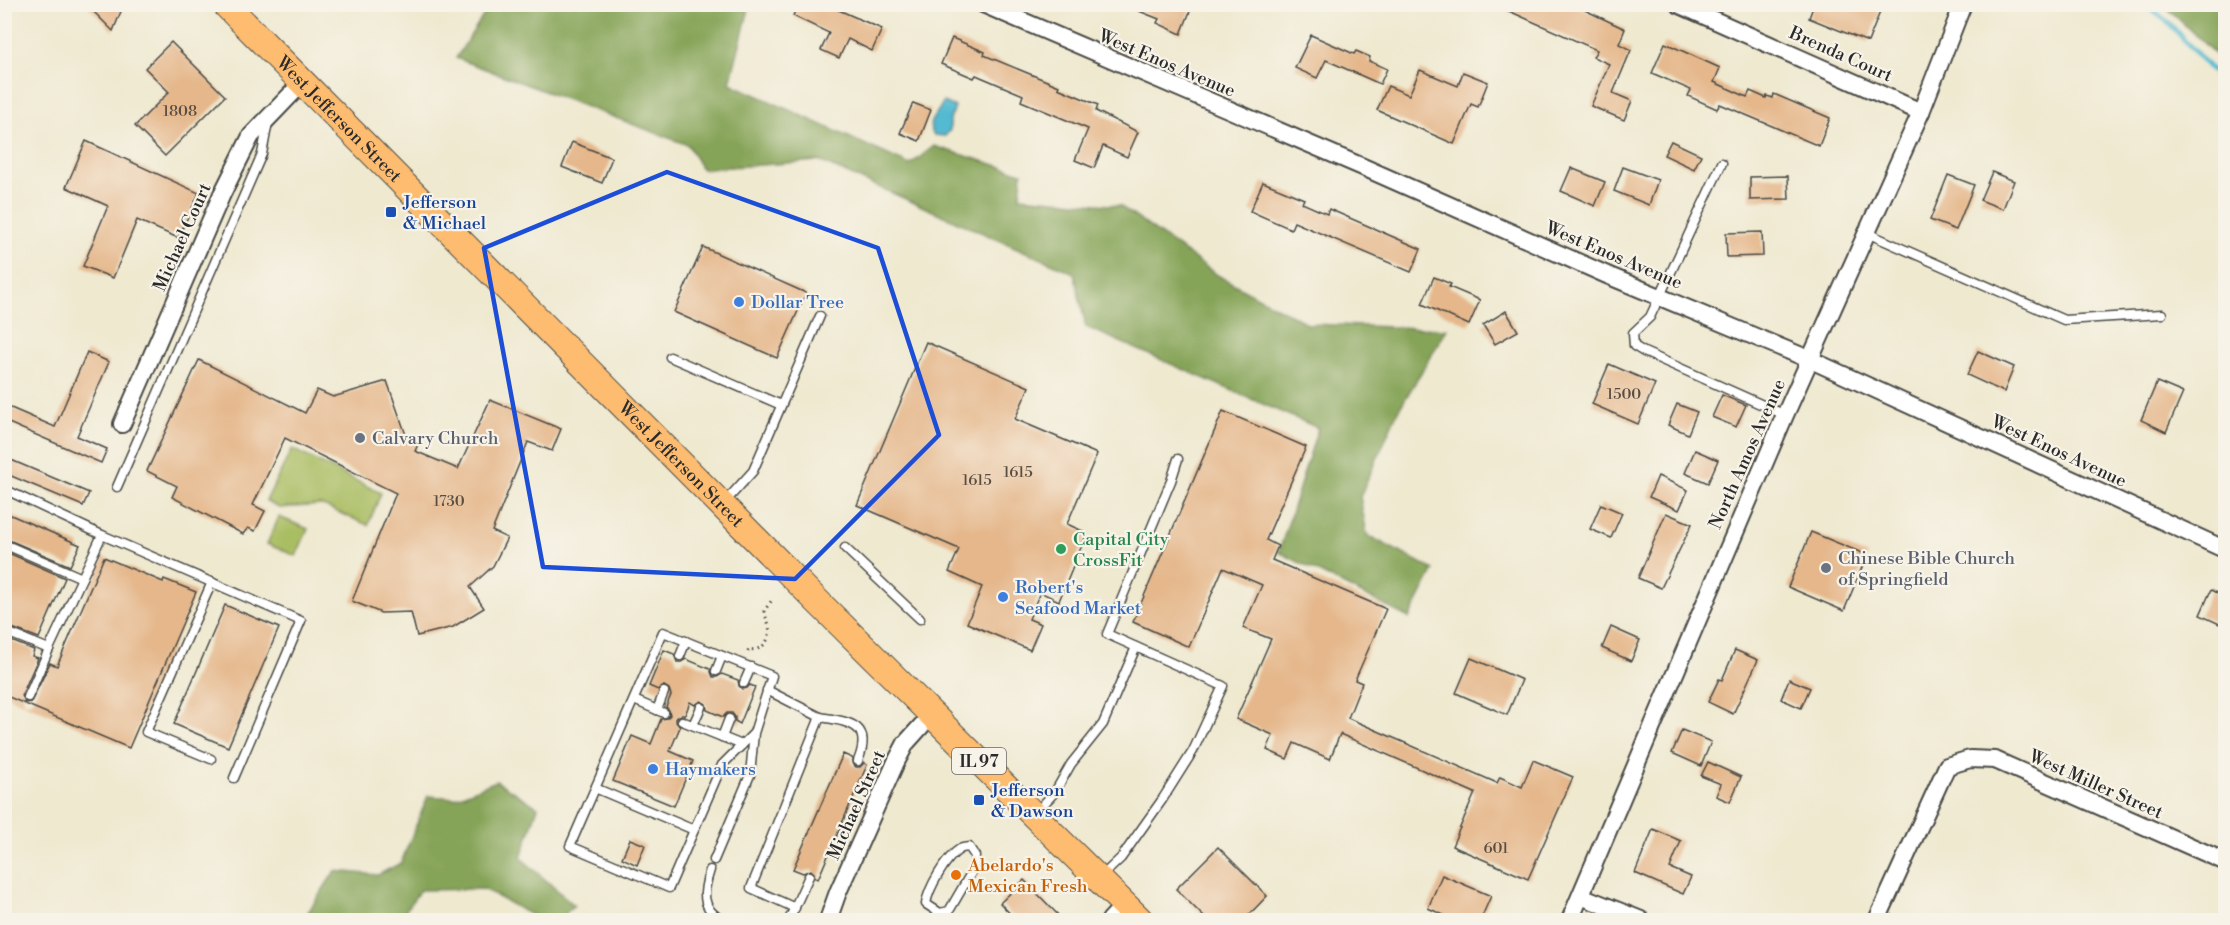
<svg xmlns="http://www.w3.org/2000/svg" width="2230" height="925" font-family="'Libre Bodoni',serif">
  <rect width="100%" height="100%" fill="#f7f3e8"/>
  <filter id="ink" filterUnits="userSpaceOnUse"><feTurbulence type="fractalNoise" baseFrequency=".0167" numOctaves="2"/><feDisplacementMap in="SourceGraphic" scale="12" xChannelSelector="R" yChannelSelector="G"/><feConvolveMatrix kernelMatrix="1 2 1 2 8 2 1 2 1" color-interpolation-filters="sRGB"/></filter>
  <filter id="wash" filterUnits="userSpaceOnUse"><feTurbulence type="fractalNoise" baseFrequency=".008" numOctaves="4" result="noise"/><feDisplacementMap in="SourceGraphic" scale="24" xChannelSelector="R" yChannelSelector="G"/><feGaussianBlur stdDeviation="1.35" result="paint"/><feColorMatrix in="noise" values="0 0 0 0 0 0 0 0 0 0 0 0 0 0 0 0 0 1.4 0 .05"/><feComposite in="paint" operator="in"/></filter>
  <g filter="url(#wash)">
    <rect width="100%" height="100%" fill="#efe9d0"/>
    <g fill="#a9bd62" stroke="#6a7446" stroke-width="1.5">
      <polygon points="292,449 381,493 368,525 321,505 279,508 266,501"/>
      <polygon points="279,517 308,529 296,556 267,544"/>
    </g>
    <g fill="#86a458" stroke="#586842" stroke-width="1.5">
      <polygon points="490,5 750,5 730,83 910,165 934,146 1022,173 1020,197 1120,206 1219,276 1308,324 1447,329 1398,411 1360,497 1367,535 1434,570 1409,618 1279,552 1318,428 1086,327 1074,273 819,161 702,169 688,145 456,58"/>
      <polygon points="2164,5 2225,5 2225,66 2222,61"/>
      <polygon points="496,781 538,807 521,858 574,905 559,920 540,920 484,889 420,890 399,920 303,920 335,871 378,875 401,863 428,796 455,798"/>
    </g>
    <path fill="#53bad1" stroke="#3f727e" stroke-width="1.5" d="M 943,102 L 955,107 L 950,120 L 950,130 L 945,136 L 934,135 C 924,121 937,117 943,102 Z"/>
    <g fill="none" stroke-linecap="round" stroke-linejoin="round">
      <polyline stroke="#53bad1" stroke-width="5" points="2145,4 2169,23 2226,86"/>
    </g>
    <g id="blocks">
      <g fill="#e5b78b">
        <polygon points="86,4 124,4 113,31"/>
        <polygon points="798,4 825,4 882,29 872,51 848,39 839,58 821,50 829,33 793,16"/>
        <polygon points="1193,4 1181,34 1157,23 1159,19 1124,5"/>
        <polygon points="1493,4 1572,4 1625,29 1619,44 1631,50 1613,93 1632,101 1624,120 1591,106 1609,64 1593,57 1597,50"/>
        <polygon points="1814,4 1862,4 1880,12 1868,42 1809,18"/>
        <polygon points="1311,35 1354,54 1356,51 1370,57 1369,61 1387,69 1380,84 1326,60 1317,78 1295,68"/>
        <polygon points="952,38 985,52 984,55 1059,86 1058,88 1098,105 1096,111 1138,132 1127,157 1103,146 1094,168 1075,160 1088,129 1021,101 1023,95 976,75 974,78 941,64"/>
        <polygon points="171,42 225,96 165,156 135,126 169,92 145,68"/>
        <polygon points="1665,43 1720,68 1714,82 1747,97 1750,91 1766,98 1767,96 1773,98 1774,94 1830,118 1819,146 1720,104 1717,109 1688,96 1691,90 1652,73"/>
        <polygon points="1420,70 1458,86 1463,72 1488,82 1478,107 1471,104 1454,144 1377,110 1388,86 1409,95"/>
        <polygon points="913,103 931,110 919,141 900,133"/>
        <polygon points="86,141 199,193 178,238 137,220 113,278 83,266 108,206 66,187"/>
        <polygon points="1671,141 1701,155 1694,169 1664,155"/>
        <polygon points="572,142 612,158 602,183 562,167"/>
        <polygon points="1623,167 1658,180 1649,205 1614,191"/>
        <polygon points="1571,168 1605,182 1595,206 1561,191"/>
        <polygon points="1992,172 2014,181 2003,209 1980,200"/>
        <polygon points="1948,175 1974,185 1956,230 1930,220"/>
        <polygon points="1788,176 1789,199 1750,200 1750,177"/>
        <polygon points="1263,182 1304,199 1302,203 1327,214 1329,209 1421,249 1411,272 1294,222 1291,229 1250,211"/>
        <polygon points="1762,232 1763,256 1727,257 1726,233"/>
        <polygon points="703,247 806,293 777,358 674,312"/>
        <polygon points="1434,277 1451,284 1449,287 1480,300 1469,325 1422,304"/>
        <polygon points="1506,311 1518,331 1495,344 1483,325"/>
        <polygon points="926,342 1029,387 1015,419 1097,454 1067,524 1087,533 1059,601 1040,592 1029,619 1041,624 1030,650 967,623 982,587 949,572 959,549 857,505"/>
        <polygon points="1978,351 2014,367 2004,392 1967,375"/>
        <polygon points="87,352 109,362 77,436 107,449 101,463 4,421 4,405 55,427"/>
        <polygon points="199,360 305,413 317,390 333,397 387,381 406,435 419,442 415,451 458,469 490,400 561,429 552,451 528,442 492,531 507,538 493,566 470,587 484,608 453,627 417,636 411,612 381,613 352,601 396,493 285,438 253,505 265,511 255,531 248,528 243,534 172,497 177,486 147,471"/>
        <polygon points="1609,364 1655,384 1638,424 1592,404"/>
        <polygon points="2157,382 2183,393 2166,432 2141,420"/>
        <polygon points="1722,395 1746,405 1736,427 1712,417"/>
        <polygon points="1677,404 1697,412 1688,434 1668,425"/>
        <polygon points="1223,411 1306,447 1266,540 1278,546 1272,560 1386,609 1355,680 1362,683 1348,718 1497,783 1500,777 1522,787 1533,760 1573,777 1528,879 1452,846 1475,793 1340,734 1330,759 1294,743 1287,759 1267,750 1273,735 1236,719 1271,639 1243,628 1262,585 1223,568 1189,647 1133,622"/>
        <polygon points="1695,450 1718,460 1708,483 1685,473"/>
        <polygon points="4,457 89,493 83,506 4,473"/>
        <polygon points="1658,476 1688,490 1679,510 1649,497"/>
        <polygon points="1601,504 1622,513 1611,538 1590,529"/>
        <polygon points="4,512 80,545 70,566 4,538"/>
        <polygon points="1666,513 1692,524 1661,588 1638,578"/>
        <polygon points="1811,532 1867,555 1844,611 1788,587"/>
        <polygon points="4,551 65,578 39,638 4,625"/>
        <polygon points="104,557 163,582 164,579 196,592 129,748 4,695 4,638 34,650 32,656 38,658 22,695 25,703 31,702 50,663 57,666"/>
        <polygon points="2211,590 2226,598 2226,627 2200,615"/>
        <polygon points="225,605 279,628 228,747 174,724"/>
        <polygon points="1611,627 1640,640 1631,661 1602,648"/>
        <polygon points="664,650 674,654 677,662 681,662 686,659 710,669 713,677 717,677 722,674 738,680 739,686 742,689 747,688 750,685 755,687 740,724 735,721 735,717 732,713 727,713 723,717 707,710 706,704 701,701 695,705 690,702 685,715 681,715 676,718 676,722 680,727 670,751 693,761 674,806 613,781 632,736 651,744 661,719 667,718 670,715 669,710 666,707 671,695 669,689 664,686 658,690 649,686"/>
        <polygon points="1735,650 1758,660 1733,714 1708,702 1719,679 1722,680"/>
        <polygon points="1471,658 1522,680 1507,715 1456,693"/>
        <polygon points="1789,679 1810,688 1801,708 1781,699"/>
        <polygon points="1682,730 1711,742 1701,766 1672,753"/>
        <polygon points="843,754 852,758 852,763 856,767 860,767 864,763 867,765 818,879 815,878 814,873 811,870 803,873 793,869"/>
        <polygon points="1708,762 1741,777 1730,802 1716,796 1721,784 1701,776"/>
        <polygon points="1653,829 1681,841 1670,868 1691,877 1683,894 1635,873"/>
        <polygon points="630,839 645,845 637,865 622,858"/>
        <polygon points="1218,847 1267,896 1243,921 1208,921 1176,889"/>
        <polygon points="1442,875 1491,896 1480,921 1457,921 1428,908"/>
        <polygon points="1024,880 1064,921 1017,921 1000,903"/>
      </g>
    </g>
  </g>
  <g filter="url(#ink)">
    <use href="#blocks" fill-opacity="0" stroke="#484844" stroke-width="1.5"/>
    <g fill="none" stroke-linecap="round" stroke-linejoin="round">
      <g stroke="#484844" stroke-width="11">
        <g id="lane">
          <polyline points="1722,163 1650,317 1633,333 1634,346 1644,352 1785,415"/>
          <polyline points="1867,233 2064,320 2162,314"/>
          <polyline points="670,357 781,405"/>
          <polyline points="117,487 262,154 268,122"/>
          <polyline points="4,489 102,535 49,649"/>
          <polyline points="725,502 753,471 820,316"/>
          <polyline points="102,535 301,621 234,778"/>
          <polyline points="4,544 82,578"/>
          <polyline points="845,548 920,619"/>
          <polyline points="4,631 49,649 28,697"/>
          <polyline points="680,656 686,641"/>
          <polyline points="716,671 722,656"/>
          <polyline points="744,683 751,667"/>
          <polyline points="767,690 820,717 751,888 795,908"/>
          <polyline points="634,700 664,713"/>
          <polyline points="657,710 664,692"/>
          <path d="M 820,717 C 850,722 873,724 858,761"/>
          <polyline points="682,721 742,745"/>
          <polyline points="693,725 701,707"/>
          <polyline points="722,737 729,719"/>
          <polyline points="211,759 146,732 212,582"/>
          <polyline points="595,788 694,830"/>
          <polyline points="1036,812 1055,792 1071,764 1103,724 1136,647"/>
          <path d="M 969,847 L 975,856 L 974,868 L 949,911 L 940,913 L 926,904 C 928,889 946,857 960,849 C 961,848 968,847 969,847 Z"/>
          <polyline points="714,860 750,775 754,733 772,676 663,632 570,846 669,888 722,765 754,733"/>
          <path d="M 710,870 C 703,891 700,909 723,920"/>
          <polyline points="1101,877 1121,858 1162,800 1193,751 1223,686 1107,634 1171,481 1178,459"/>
          <polyline points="789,920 809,876"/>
        </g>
      </g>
      <g stroke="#484844" stroke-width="20">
        <g id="street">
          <polyline points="983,4 1363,167 1607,275 1811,360 2226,550"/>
          <polyline points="1678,4 1921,112"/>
          <polyline points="122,424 222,194 251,136 302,83"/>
          <polyline points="1581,896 1641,920"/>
          <polyline points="828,920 838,892 896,762 906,743 932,714"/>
          <polyline points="1110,920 1124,905"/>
          <polyline points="1570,920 1785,415 1921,112 1963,4"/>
          <polyline points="1877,920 1947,766 1970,759 1995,760 2226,862"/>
        </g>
      </g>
      <g stroke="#484844" stroke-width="28">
        <g id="primary">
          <path id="s1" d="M 225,4 L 818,602 L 1140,920"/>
        </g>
      </g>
      <g stroke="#484844" stroke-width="3" stroke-dasharray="1.5 4.5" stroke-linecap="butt">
        <polyline points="4,16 10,4"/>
        <path d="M 748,652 L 749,649 C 762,653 772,638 769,626 C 768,620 765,617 764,611 L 772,600"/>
      </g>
      <use href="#lane" stroke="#fff" stroke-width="8"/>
      <use href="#street" stroke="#fff" stroke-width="16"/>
      <use href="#primary" stroke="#fdbc6f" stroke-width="26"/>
    </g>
  </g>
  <path fill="none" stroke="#1d4ed8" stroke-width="4.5" stroke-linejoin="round" d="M 667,172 L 878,248 L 939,435 L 795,579 L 543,567 L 484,248 Z"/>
  <g fill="#1a4fb4" stroke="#f7f3e8" stroke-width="2">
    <rect x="385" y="206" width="12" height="12" rx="3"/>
    <rect x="973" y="794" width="12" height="12" rx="3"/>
  </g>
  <g fill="#3f7fe0" stroke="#f7f3e8" stroke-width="2">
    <circle cx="739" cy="302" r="6"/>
    <circle cx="1003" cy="597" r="6"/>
    <circle cx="653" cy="769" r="6"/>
  </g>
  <g fill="#6b7280" stroke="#f7f3e8" stroke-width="2">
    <circle cx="360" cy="438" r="6"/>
    <circle cx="1826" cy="568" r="6"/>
  </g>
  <circle fill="#2e9e5b" stroke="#f7f3e8" stroke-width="2" cx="1061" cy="549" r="6"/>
  <circle fill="#e8710a" stroke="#f7f3e8" stroke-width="2" cx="956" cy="875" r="6"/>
  <g text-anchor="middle" stroke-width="4.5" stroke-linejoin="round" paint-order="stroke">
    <g font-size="15" fill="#5a4e43">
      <text x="180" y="116">1808</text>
      <text x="1624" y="399">1500</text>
      <text x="1018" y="477">1615</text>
      <text x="977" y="485">1615</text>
      <text x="449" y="506">1730</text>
      <text x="1496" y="853">601</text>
    </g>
    <rect fill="#f7f3e8" stroke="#686764" stroke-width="1.5" x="952" y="748" width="54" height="26" rx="4.5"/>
    <g font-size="16" font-weight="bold" fill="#2b2b2b">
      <text x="979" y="767">IL 97</text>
    </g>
    <g font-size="18" fill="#2b2b2b" stroke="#f7f3e8">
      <text transform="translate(1841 54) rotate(24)" y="6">Brenda Court</text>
      <text transform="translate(1167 63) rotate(23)" y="6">West Enos Avenue</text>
      <text dy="6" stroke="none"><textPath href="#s1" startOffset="162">West Jefferson Street</textPath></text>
      <text transform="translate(182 237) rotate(-66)" y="6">Michael Court</text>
      <text transform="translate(1614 255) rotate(23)" y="6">West Enos Avenue</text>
      <text transform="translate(2059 451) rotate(25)" y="6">West Enos Avenue</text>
      <text transform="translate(1747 454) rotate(-66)" y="6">North Amos Avenue</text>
      <text dy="6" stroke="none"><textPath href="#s1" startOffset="648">West Jefferson Street</textPath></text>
      <text transform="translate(2096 784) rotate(24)" y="6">West Miller Street</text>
      <text transform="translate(856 805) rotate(-66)" y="6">Michael Street</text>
    </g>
    <g font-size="18" fill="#164399" stroke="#f7f3e8" text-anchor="start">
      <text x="403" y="208">Jefferson<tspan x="403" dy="21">&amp; Michael</tspan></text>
      <text x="991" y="796">Jefferson<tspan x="991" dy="21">&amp; Dawson</tspan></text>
    </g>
    <g font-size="18" fill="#366cbe" stroke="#f7f3e8" text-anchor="start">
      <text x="751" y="308">Dollar Tree</text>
      <text x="1015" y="593">Robert's<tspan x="1015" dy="21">Seafood Market</tspan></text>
      <text x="665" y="775">Haymakers</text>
    </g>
    <g font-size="18" fill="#5b616d" stroke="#f7f3e8" text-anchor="start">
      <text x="372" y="444">Calvary Church</text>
      <text x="1838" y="564">Chinese Bible Church<tspan x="1838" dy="21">of Springfield</tspan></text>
    </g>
    <g font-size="18" fill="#27864d" stroke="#f7f3e8" text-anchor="start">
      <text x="1073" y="545">Capital City<tspan x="1073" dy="21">CrossFit</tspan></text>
    </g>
    <g font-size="18" fill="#c56008" stroke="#f7f3e8" text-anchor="start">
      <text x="968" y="871">Abelardo's<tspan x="968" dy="21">Mexican Fresh</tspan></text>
    </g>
  </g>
  <rect width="2230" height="925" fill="none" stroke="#f7f3e8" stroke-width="24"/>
</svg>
